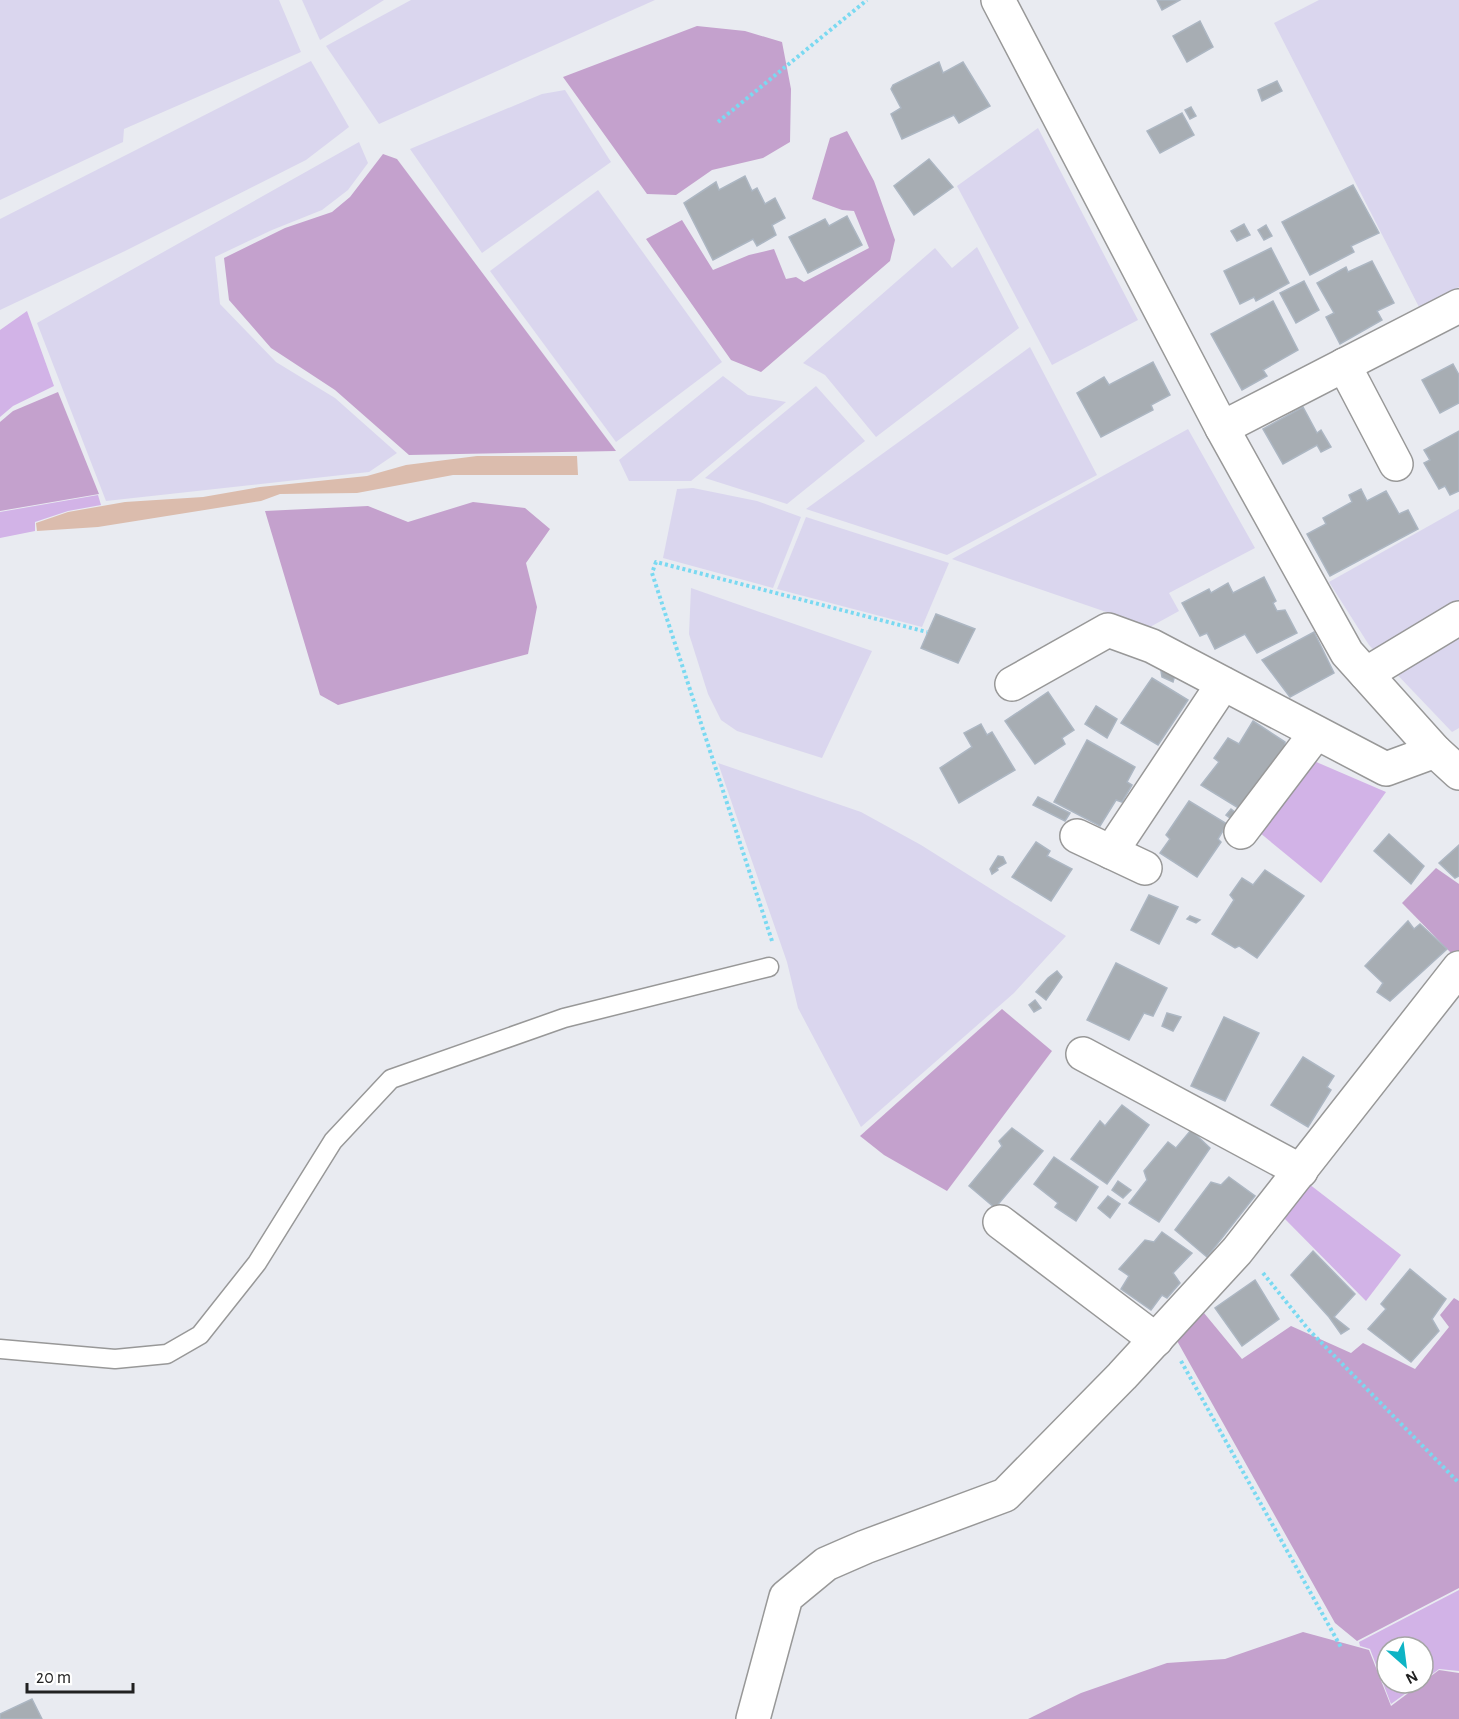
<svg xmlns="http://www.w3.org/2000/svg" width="1459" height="1719" font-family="'Alegreya Sans',sans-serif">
  <rect width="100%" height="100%" fill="#e9ebf1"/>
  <g fill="#dad6ee">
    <polygon points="0,0 279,0 301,52 124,129 123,142 0,200"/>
    <polygon points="302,0 384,0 320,40"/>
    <polygon points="411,0 655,0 379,124 326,46"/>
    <polygon points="1319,0 1459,0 1459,287 1419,307 1274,23"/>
    <polygon points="311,61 349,127 306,160 125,251 0,310 0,219"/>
    <polygon points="565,90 611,162 482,253 410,149 542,94"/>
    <polygon points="1038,128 1138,320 1052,365 957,186"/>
    <polygon points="359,142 368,163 348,190 322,210 272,230 215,257 220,304 276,362 335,398 397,453 369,472 106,501 37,323"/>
    <polygon points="598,190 722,362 616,442 490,271"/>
    <polygon points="977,247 1019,328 876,437 825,375 803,363 935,248 952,268"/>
    <polygon points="1030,347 1097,475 947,555 806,509"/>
    <polygon points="723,376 748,395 786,402 691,481 629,481 619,460"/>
    <polygon points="816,386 865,441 787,504 705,478"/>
    <polygon points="1188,429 1255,548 1169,593 1179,611 1150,627 952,559"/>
    <polygon points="693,488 757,501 801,517 773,588 663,558 677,489"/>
    <polygon points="1459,509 1459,728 1452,732 1369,645 1329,582"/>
    <polygon points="806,517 949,563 922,627 777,589"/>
    <polygon points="691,588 872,651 822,758 737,731 721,720 708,694 689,634"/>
    <polygon points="718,763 861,812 921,845 1066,936 1014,993 861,1127 798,1008 787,962"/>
  </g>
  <g fill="#d2b3e7">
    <polygon points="27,311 54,386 13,406 0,417 0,330"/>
    <polygon points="98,495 101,505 68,511 35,522 35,531 0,538 0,512"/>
    <polygon points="1307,758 1386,792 1321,883 1254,828"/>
    <polygon points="1309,1184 1401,1255 1366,1301 1280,1214"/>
    <polygon points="1459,1590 1459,1671 1439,1669 1423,1681 1423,1647 1387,1647 1387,1683 1420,1683 1391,1704 1370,1649 1360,1646 1359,1642"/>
  </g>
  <g fill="#c4a1cd">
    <polygon points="697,26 745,31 782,42 791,89 790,142 763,158 712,170 676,195 647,194 563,77"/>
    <polygon points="847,131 874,181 895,240 890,261 761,372 731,360 646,239 682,220 713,270 749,255 774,249 786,279 796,277 804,282 869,248 854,211 842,210 812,199 830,138"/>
    <polygon points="383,154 397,159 616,451 409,455 335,390 271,348 229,300 224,258 285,228 332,212 350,197"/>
    <polygon points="58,392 99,494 0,511 0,422 13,411"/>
    <polygon points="473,502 525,508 550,529 526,563 537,607 528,654 338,705 320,695 265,511 368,506 408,522"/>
    <polygon points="1436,868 1459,884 1459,950 1454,956 1402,903"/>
    <polygon points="1002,1009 1052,1051 947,1191 884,1155 860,1136"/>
    <polygon points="1454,1298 1459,1301 1459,1588 1357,1641 1335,1623 1176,1339 1204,1313 1242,1359 1291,1326 1351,1353 1363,1343 1415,1369 1449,1327 1440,1315"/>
    <polygon points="1303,1632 1369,1650 1391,1706 1439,1670 1459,1673 1459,1719 1028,1719 1081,1693 1167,1663 1225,1659"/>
  </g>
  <polygon fill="#dbbcad" points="477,456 577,456 578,475 453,475 357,493 280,494 261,501 98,527 37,531 36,523 68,512 125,502 203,497 260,487 367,476 406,465"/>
  <g fill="#a7adb3" stroke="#acb6c2" stroke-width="1.5">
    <polygon points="1157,0 1180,0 1162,10"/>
    <polygon points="1200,21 1213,47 1187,62 1173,36"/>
    <polygon points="939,62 943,73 963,62 990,106 959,123 954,115 902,139 891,114 901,108 891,89 893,85"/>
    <polygon points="1277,81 1282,91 1262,101 1258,90"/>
    <polygon points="1191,107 1196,116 1190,119 1185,110"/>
    <polygon points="1182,113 1194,135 1160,153 1147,131"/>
    <polygon points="929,159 953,187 914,215 894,186"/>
    <polygon points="745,176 752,191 757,188 765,204 775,198 785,218 772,225 776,235 757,246 753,239 713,260 684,203 716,182 719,190"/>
    <polygon points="1353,185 1379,233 1351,246 1354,252 1310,275 1282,222"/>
    <polygon points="847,216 862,245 808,273 789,237 825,219 829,226"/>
    <polygon points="1244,224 1250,235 1237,241 1231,231"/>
    <polygon points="1266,225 1272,236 1264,240 1258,230"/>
    <polygon points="1271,248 1289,283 1256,301 1254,297 1240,304 1224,271"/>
    <polygon points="1372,261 1394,303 1377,311 1382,320 1340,344 1326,317 1334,313 1317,283 1346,267 1348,272"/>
    <polygon points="1304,281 1319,310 1296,323 1280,293"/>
    <polygon points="1273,301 1298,350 1263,370 1267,376 1242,390 1211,334"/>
    <polygon points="1153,362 1170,395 1151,405 1153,410 1101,437 1077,393 1104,377 1109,385"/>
    <polygon points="1453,364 1459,375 1459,403 1440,413 1422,380"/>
    <polygon points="1303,407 1317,433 1321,430 1331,447 1321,452 1317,445 1283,464 1263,429"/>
    <polygon points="1459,431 1459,491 1450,495 1445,486 1439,489 1424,463 1430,460 1424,450"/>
    <polygon points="1361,489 1367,501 1386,491 1399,514 1408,510 1418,529 1330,576 1307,534 1326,524 1323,518 1352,502 1349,495"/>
    <polygon points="1264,577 1276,601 1273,603 1277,611 1285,610 1297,633 1257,653 1245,634 1215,649 1207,633 1200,636 1182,603 1209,589 1211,593 1228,583 1233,593"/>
    <polygon points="936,614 975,629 958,663 921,648"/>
    <polygon points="1314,632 1334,673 1290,697 1262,660"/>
    <polygon points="1161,671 1175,675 1173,682 1162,677"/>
    <polygon points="1152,678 1188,700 1158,745 1121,723"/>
    <polygon points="1048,692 1074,730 1062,738 1065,744 1035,764 1005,721"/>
    <polygon points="1096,706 1117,719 1107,738 1085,724"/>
    <polygon points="1253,721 1285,742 1285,747 1261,784 1253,789 1240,809 1201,785 1219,762 1214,758 1228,738 1239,744"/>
    <polygon points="981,724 987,735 992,732 1015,770 959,803 940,768 972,747 964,733"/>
    <polygon points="1087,740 1135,767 1127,782 1132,785 1122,802 1116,800 1100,826 1054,802"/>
    <polygon points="1038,797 1070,813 1065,821 1033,805"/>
    <polygon points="1189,801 1227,824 1218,839 1221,842 1197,877 1160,853 1170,839 1166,835"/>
    <polygon points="1231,809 1240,816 1237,823 1226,815"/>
    <polygon points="1389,834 1424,866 1411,884 1374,851"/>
    <polygon points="1036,842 1050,851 1047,856 1072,869 1051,901 1012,877"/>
    <polygon points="1459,845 1459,876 1455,878 1439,863"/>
    <polygon points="998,856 1003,857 1006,863 997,868 998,870 992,874 990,869"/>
    <polygon points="1265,870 1304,896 1257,958 1239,946 1235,948 1212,934 1234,900 1230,895 1242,878 1253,885"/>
    <polygon points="1149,895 1178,907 1159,944 1131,930"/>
    <polygon points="1190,916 1200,920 1196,923 1187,919"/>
    <polygon points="1408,921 1414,929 1420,924 1447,949 1390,1001 1377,992 1383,983 1365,966"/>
    <polygon points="1116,963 1167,988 1153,1016 1144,1013 1129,1040 1087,1020"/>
    <polygon points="1057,971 1062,977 1046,1000 1036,992 1048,978"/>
    <polygon points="1035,1000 1041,1008 1034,1012 1029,1005"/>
    <polygon points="1167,1013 1181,1017 1173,1031 1162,1026"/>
    <polygon points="1224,1017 1259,1033 1225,1101 1191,1086"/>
    <polygon points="1303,1057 1334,1076 1327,1087 1331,1090 1308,1127 1271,1105"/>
    <polygon points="1122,1105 1149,1125 1107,1184 1071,1159 1100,1121 1105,1126"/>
    <polygon points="1012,1128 1043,1151 995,1208 969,1186 1002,1146 999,1141"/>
    <polygon points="1191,1130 1210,1148 1159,1222 1129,1203 1147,1180 1144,1171 1168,1142 1176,1148"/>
    <polygon points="1054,1157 1098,1187 1076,1221 1055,1207 1058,1203 1034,1184"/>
    <polygon points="1229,1177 1255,1196 1207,1257 1175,1230 1211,1182 1221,1185"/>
    <polygon points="1118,1181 1131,1190 1123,1198 1112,1190"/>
    <polygon points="1108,1196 1120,1204 1110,1218 1098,1208"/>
    <polygon points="1162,1232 1192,1253 1173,1273 1180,1283 1167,1298 1162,1295 1151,1310 1121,1289 1129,1276 1119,1269 1145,1240 1154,1242"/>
    <polygon points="1313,1251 1355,1294 1334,1317 1349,1329 1341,1334 1329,1317 1291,1275"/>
    <polygon points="1410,1269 1446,1299 1432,1319 1439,1331 1411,1362 1368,1329 1386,1309 1381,1304"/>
    <polygon points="1255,1280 1279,1319 1242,1346 1215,1308"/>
    <polygon points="32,1699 42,1719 0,1719 0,1714"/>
  </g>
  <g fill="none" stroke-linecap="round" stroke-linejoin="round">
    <g stroke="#989898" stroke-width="21">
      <polyline id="service" points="0,1349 115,1359 167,1354 200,1335 257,1263 333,1141 391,1079 564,1018 769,967"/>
    </g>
    <g stroke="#989898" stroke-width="36">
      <g id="minor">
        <polyline points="998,0 1222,428 1347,653 1435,751 1459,773"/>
        <polyline points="1344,365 1396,464"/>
        <polyline points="1222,428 1459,306"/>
        <polyline points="1366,674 1459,618"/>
        <polyline points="1012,684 1108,630 1152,646 1386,769 1435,751"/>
        <polyline points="1241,832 1316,733"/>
        <polyline points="1077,836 1145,868"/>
        <polyline points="1111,852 1223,684"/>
        <polyline points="1083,1054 1301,1171"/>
        <polyline points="1000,1222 1156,1340"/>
        <polyline points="753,1719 786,1597 826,1564 865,1547 1005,1495 1122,1376 1237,1251 1459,968"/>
      </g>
    </g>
    <g stroke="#7ad9f1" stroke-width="4" stroke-dasharray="3 3" stroke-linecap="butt">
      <polyline points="718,122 867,0"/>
      <polyline points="772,941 652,573 656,562 927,632"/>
      <polyline points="1263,1273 1308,1329 1459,1483"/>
      <polyline points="1181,1361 1342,1649"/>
    </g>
    <use href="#service" stroke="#fff" stroke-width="18"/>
    <use href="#minor" stroke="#fff" stroke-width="33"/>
  </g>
  <g transform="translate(1405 1665) rotate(152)"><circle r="28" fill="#ffffff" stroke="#a6a6a6" stroke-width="1.5"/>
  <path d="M0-4.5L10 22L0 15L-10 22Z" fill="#0eb4c5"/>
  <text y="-9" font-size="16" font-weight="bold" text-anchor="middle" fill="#212121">N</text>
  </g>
  <path d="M27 1683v9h106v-9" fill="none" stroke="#212121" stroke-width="3"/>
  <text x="36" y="1683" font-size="18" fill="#212121" stroke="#ffffff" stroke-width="4.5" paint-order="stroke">20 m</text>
</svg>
